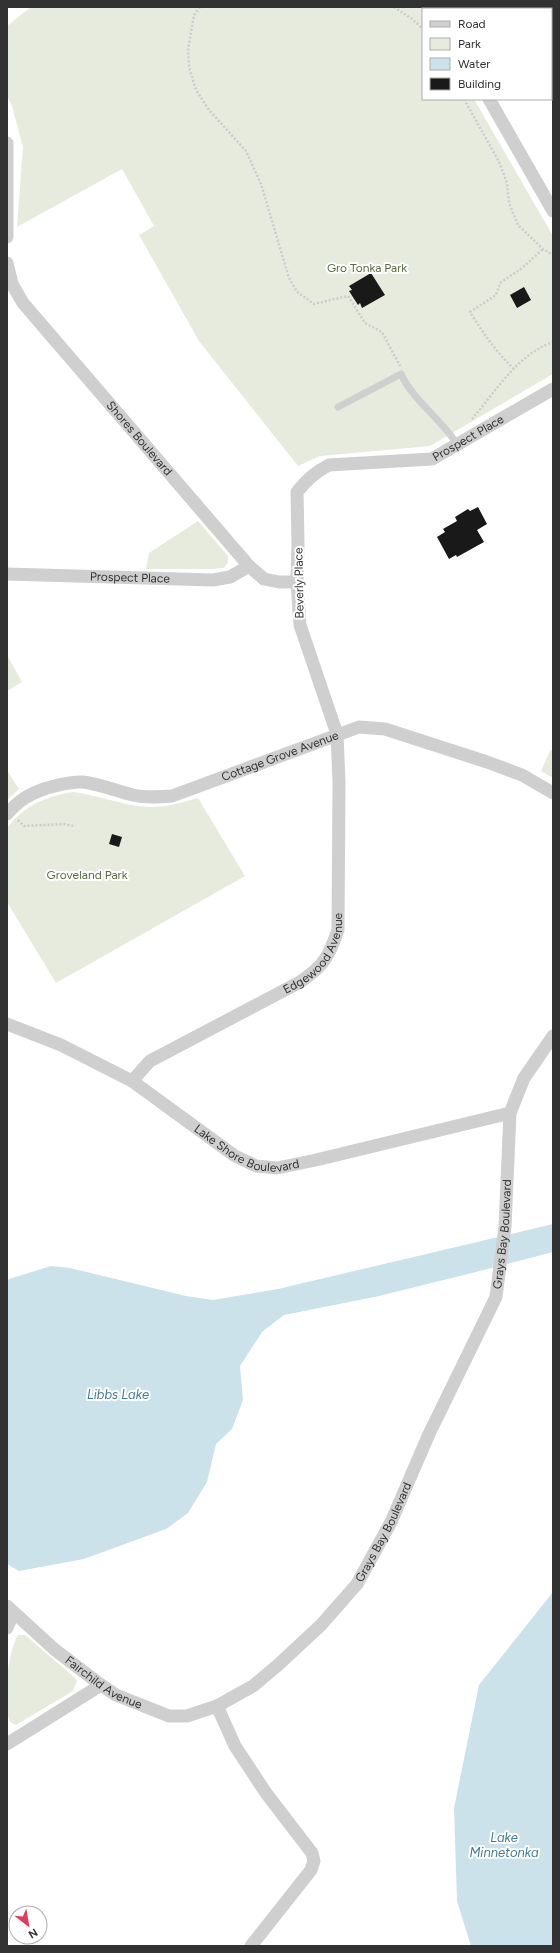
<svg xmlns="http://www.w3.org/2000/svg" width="560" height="1953" font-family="Figtree,sans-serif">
  <rect width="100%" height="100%" fill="#fff"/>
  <g fill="#e6ebde">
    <polygon points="31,7 421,7 423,11 423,99 474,99 553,236 553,374 430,446 320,456 298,466 199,341 139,235 154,226 122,169 17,227 23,147 12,106 7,96 7,26"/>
    <polygon points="198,521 228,556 228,562 224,568 212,569 146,569 149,553"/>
    <polygon points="7,655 22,682 7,691"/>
    <polygon points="553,749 553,778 541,771 550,751"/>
    <polygon points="7,770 19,789 7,800"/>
    <path d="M 73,792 C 98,795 124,806 149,807 C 165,808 183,802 198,798 L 245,876 L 56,983 L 7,902 L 7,828 C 24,806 46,796 73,792 Z"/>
    <path d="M 18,1635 L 25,1635 L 75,1678 L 77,1681 L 73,1691 L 16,1725 L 11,1723 C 1,1708 8,1650 18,1635 Z"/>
  </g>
  <g fill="#cce2eb">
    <polygon points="553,1224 553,1252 476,1272 379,1296 284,1315 262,1332 240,1366 243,1400 232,1429 216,1444 207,1482 188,1513 166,1529 84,1559 19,1571 7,1564 7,1281 9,1279 51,1266 70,1268 186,1296 213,1300 278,1289"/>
    <polygon points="553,1592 553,1946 471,1946 457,1901 454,1808 479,1685"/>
  </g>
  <g fill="#191919">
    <polygon points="371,273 385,295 362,308 360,303 358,305 349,291 352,290 349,286"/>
    <polygon points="524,287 531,300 517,308 510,295"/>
    <polygon points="478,507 487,524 477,530 484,542 457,557 456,555 449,559 437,537 445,532 443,529 457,521 455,517 468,509 470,511"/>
    <polygon points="112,834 122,837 119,847 109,844"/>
  </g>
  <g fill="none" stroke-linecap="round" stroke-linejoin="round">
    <g stroke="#ccc" stroke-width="2.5" stroke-dasharray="2 2" stroke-linecap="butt">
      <polyline points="200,7 194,15 188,50 189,67 196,90 209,110 246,151 261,184 289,278 297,292 314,304 348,296 365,323 382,332 400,366"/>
      <polyline points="394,7 412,19 423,29"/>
      <polyline points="464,99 499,162 507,183 509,203 518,225 543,249 553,255"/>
      <path d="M 514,369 C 496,352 483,333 470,312 L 496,295 L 500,283 L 522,268 L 543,249"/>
      <path d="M 472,419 C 495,392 518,354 553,342"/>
      <polyline points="18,820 24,826 64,824 74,826"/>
    </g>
    <path stroke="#cfcfcf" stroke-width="7" d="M 338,407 L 401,374 C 414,402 442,419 458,446"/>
    <g stroke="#cfcfcf" stroke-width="13">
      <polyline points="436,7 437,9"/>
      <polyline points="489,99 553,211"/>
      <polyline points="7,143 7,237"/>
      <path id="s1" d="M 7,263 L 12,284 L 23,303 L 249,566 L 264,579 L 279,582 L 297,582"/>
      <path id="s2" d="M 7,574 L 213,580 L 230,577 L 249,566"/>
      <path id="s3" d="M 7,814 C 19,800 29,794 47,788 C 59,785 70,781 83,782 C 100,784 116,791 133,795 C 146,798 159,797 172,796 L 359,727 L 385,729 L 487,762 L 522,775 L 553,793"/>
      <path id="s4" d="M 7,1024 L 61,1045 L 132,1081 L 235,1156 L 256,1166 L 277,1168 L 316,1160 L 510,1113"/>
      <path id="s5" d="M 132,1081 L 150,1061 L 300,982 C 324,966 329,956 338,930 L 339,782 L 337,734 L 300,625 L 297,582 L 298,543 L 297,492 C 307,480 315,472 329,465 L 432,459 L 553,389"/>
      <path id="s6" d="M 7,1606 L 54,1649 L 101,1685 L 116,1695 L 169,1716 L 187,1716 L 217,1706 L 253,1686 L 278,1665 L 321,1625 L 357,1584 L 391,1522 L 429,1434 L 496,1297 L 505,1227 L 510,1113 L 524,1078 L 553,1036"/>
      <polyline points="7,1628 13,1614"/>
      <polyline points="217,1706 235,1746 266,1793 312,1853 314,1861 311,1870 251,1946"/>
      <polyline points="7,1744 101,1685"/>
    </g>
  </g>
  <g text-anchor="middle" stroke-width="4" stroke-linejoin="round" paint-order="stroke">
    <g font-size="12" fill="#596e40" stroke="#fff">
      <text x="367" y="272">Gro Tonka Park</text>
      <text x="87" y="879">Groveland Park</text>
    </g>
    <g font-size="12" fill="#323232" stroke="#fff">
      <text dy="4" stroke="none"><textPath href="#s1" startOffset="222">Shores Boulevard</textPath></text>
      <text dy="4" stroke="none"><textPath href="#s5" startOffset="894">Prospect Place</textPath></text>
      <text dy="4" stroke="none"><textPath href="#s2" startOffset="123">Prospect Place</textPath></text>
      <text transform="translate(299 583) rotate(-91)" y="4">Beverly Place</text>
      <text dy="4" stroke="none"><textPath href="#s3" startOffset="291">Cottage Grove Avenue</textPath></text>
      <text dy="4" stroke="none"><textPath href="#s5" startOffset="229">Edgewood Avenue</textPath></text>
      <text dy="4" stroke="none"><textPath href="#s4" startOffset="274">Lake Shore Boulevard</textPath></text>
      <text dy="4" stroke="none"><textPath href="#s6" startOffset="817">Grays Bay Boulevard</textPath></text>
      <text dy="4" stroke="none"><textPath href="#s6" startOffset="493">Grays Bay Boulevard</textPath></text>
      <text dy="4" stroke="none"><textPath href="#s6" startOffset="124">Fairchild Avenue</textPath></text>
    </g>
    <g font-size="13" font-style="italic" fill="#417b94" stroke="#fff">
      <text x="118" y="1399">Libbs Lake</text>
      <text x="504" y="1842">Lake<tspan x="504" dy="15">Minnetonka</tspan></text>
    </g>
  </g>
  <rect width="560" height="1953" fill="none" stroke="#323232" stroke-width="16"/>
  <rect x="422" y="8" width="130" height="92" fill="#ffffff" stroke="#adadad"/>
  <rect x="430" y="21" width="20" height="6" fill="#cfcfcf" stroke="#adadad"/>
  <text x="458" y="28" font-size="12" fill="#323232">Road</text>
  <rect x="430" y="38" width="20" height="12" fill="#e6ebde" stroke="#adadad"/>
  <text x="458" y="48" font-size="12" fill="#323232">Park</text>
  <rect x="430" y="58" width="20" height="12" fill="#cce2eb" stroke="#adadad"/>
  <text x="458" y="68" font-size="12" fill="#323232">Water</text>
  <rect x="430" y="78" width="20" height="12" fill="#191919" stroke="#adadad"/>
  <text x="458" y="88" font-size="12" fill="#323232">Building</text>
  <g transform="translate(28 1925) rotate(149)"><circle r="19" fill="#ffffff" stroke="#adadad"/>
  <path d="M0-3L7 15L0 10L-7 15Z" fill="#e23c57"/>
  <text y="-6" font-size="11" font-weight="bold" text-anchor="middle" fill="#323232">N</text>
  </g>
</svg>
